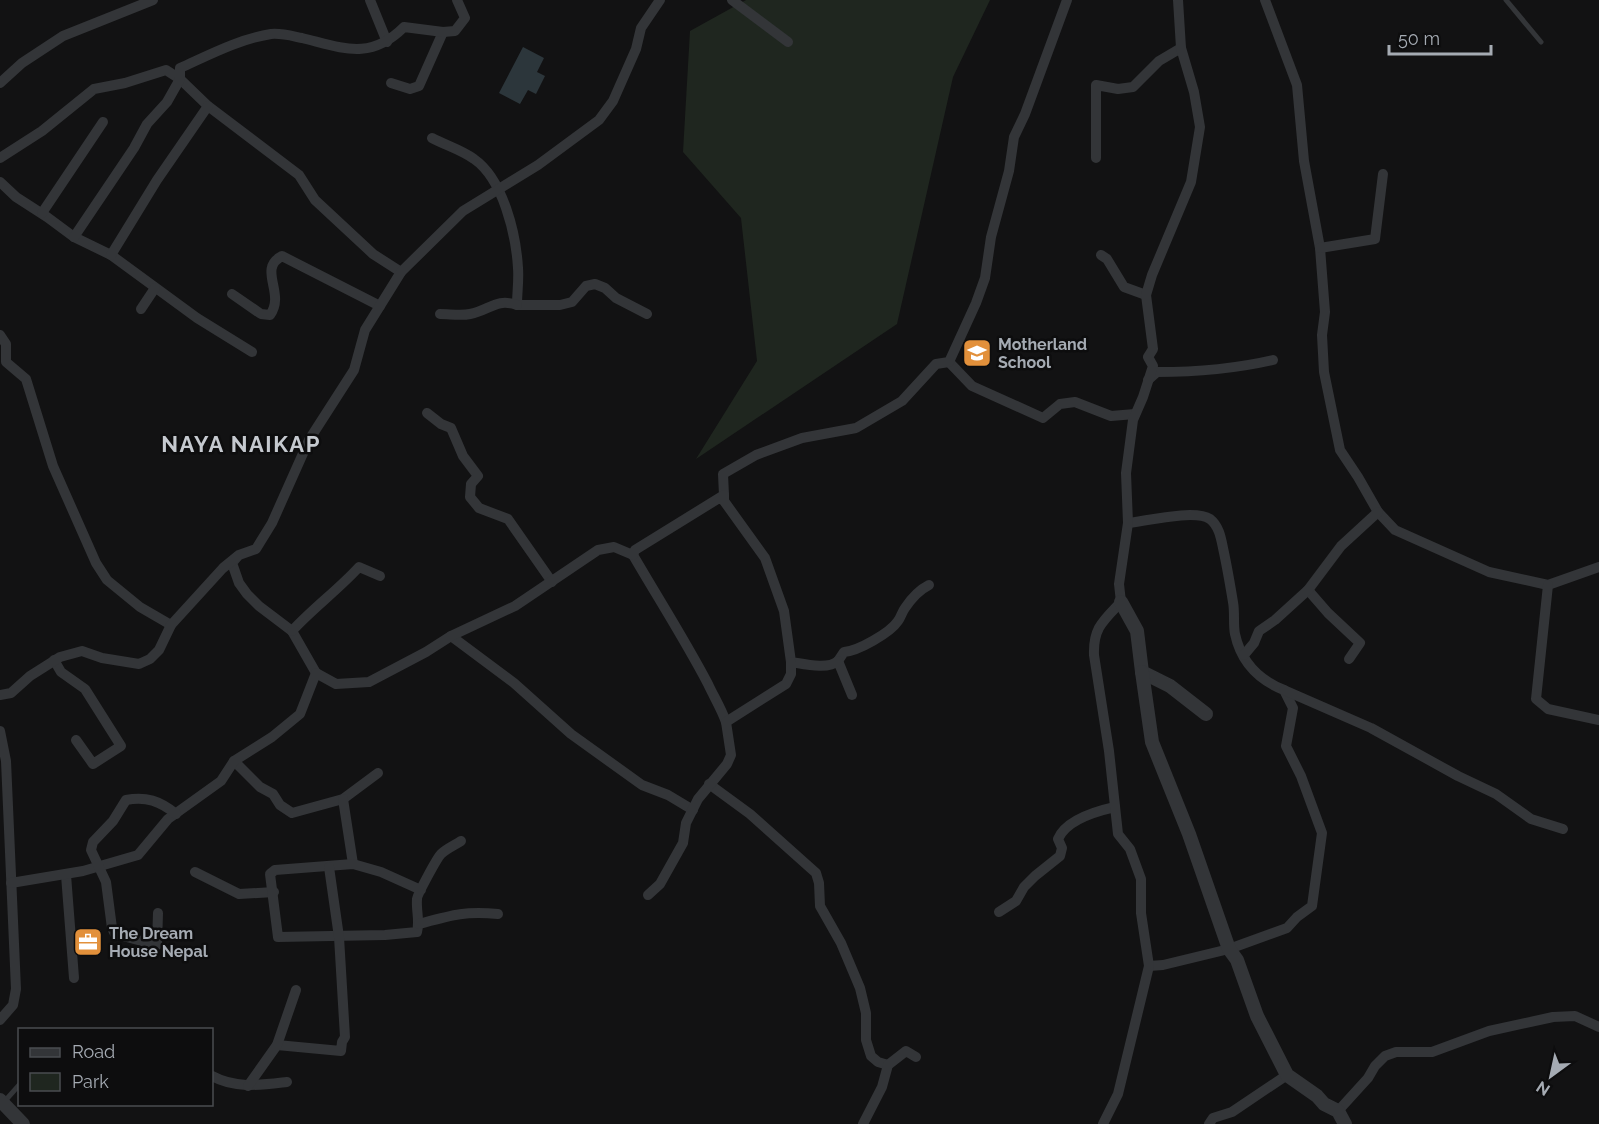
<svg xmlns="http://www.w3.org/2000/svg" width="1599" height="1124" font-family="Raleway,sans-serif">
  <rect width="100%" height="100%" fill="#121213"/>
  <polygon fill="#1f261f" points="746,0 990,0 953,77 897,324 696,459 757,361 741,218 683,152 690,31"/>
  <polygon fill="#2c363b" points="523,47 544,58 537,72 545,76 536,94 528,90 520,104 499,93"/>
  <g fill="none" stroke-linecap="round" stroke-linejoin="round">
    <g stroke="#333538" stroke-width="5">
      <polyline points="1506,0 1541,42"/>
      <polyline points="4,1102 20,1084"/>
    </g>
    <g stroke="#333538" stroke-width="10">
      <polyline points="370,0 387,42"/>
      <polyline points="732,0 788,42"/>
      <polyline points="1265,0 1297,85 1304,161 1320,248 1325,312 1322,335 1324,372 1340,450 1358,477 1378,512 1395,530 1489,572 1548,585 1599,567"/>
      <polyline points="0,83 22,63 63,36 153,0"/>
      <polyline points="391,83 410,89 419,86 443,32"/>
      <path d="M 432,138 C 445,145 462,150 474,159 C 503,179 516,234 518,268 C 519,280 517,293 517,305 L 560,305 L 572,302 L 586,286 L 595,284 L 605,288 L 616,298 L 647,314"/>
      <polyline points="0,158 42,131 94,89 125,83 166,70 180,79 208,106 299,175 315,200 373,254 401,272"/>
      <polyline points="1096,158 1096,85 1118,89 1133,87 1159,61 1181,48"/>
      <polyline points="0,182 16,197 47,217 74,237 111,255 197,318 252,352"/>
      <polyline points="42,213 103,122"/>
      <path d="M 74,237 L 134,148 L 147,124 L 167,102 L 180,79 L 180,68 C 209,55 239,39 271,34 C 282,33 292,36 302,38 C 343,48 370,61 404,27 L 443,32 L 455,31 L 465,18 L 457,0"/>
      <polyline points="1320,248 1375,239 1383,174"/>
      <polyline points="111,255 157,180 208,106"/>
      <polyline points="1101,255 1107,259 1124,287 1146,295"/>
      <path d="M 232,294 L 261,314 L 270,315 C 286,293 257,269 282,256 L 380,306"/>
      <polyline points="141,309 155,288"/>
      <path d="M 440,314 C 450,314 461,316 470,314 C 490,310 496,298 517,305"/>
      <polyline points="0,335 6,344 6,362 26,379 53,466 96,563 107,580 140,607 171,625"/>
      <polyline points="949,362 972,386 1043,418 1060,404 1075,402 1111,416 1135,414"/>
      <path d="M 1148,380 L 1157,372 C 1197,372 1234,369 1273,360"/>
      <polyline points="427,413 441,424 451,428 463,456 478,476 471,484 470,497 479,508 508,519 552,582"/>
      <polyline points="724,495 723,474 756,455 802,438 856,428 902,401 936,364 949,362 976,303 985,278 991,237 1009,171 1014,137 1025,114 1067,0"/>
      <path d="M 1128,523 C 1146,521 1195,509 1210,519 C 1219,526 1221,538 1223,548 C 1227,566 1230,584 1233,602 C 1235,613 1233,624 1235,634 C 1241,662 1259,680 1284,690 L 1293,708 L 1286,746 L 1301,776 L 1322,833 L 1312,906 L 1297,917 L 1287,928 L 1229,949 L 1163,965 L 1149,966"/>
      <path d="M 633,555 C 658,598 685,640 708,684 C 714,697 721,708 726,722"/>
      <polyline points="237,557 232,563 239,583 247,594 259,606 292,631 316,673"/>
      <polyline points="1548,585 1536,699 1548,709 1599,720"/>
      <polyline points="1308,590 1328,613 1360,643 1349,659"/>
      <path d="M 292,631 C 313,608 338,590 359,567 L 380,576"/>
      <polyline points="451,636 514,683 571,734 642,785 668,795 693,810"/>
      <polyline points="1244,655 1254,643 1259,631 1275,620 1308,590 1341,546 1378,512"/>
      <polyline points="54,660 61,672 85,689 121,746 93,764 76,740"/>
      <path d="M 838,661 L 844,652 C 858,651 890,633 898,621 C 901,617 902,612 905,608 C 911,599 919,590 929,585"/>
      <polyline points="1284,690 1371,728 1458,776 1496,794 1531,819 1563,829"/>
      <polyline points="0,695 11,693 30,676 60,657 82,651 102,658 139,664 150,659 159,650 171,625 223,568 239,555 256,549 272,523 309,440 354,370 365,330 401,272 463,211 538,165 599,120 613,101 636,49 641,28 660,0"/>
      <polyline points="0,731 6,761 16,989 13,1005 0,1020"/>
      <polyline points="234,761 260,787 273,794 280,805 292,813 343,799 378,773"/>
      <polyline points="709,784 750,814 816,873 819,883 820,906 841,943 860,988 866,1013 866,1040 871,1056 878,1062 888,1065"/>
      <polyline points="343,799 353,864"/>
      <polyline points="195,872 239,894 274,892"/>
      <polyline points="66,875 74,978"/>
      <path d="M 11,883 L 83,871 L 138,855 L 168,819 L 221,781 L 234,761 L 272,737 L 300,714 L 316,673 L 336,684 L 369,682 L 426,652 L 451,636 L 515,606 L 598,550 L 614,547 L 633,555 L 635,550 L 724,495 L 724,501 L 765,558 L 784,611 L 791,662 C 804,664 828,670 838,661 L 852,695"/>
      <path d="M 421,890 L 381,872 L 353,864 L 275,870 L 270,874 L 278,937 L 385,935 L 417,932 C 420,920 416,911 417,899 C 417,895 437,858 441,854 C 446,849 455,845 461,841"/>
      <polyline points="648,895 660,884 683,843 686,823 698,799 727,764 731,755 726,722 786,684 791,674 791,662"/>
      <path d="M 999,912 L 1016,901 L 1024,887 L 1035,876 L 1060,856 L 1062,848 L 1058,839 C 1066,820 1097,811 1115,807"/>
      <path d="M 158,913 L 157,945 L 115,934 L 112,928 L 106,882 L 91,850 L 93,842 L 113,821 L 126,800 C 146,796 160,801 176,814"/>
      <path d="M 419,924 C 452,915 464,911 498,914"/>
      <polyline points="277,1045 341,1051 342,1042 345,1037 339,937 329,867"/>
      <path d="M 212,1076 C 236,1089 261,1085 287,1082"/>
      <polyline points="248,1086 277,1045 296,990"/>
      <polyline points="1338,1111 1368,1078 1375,1066 1385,1056 1396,1052 1432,1052 1489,1031 1553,1017 1575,1016 1599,1027"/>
      <polyline points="863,1124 882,1087 888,1065 906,1051 916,1057"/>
      <path d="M 1103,1124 L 1118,1094 L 1149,966 L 1141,913 L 1141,879 L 1130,849 L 1118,834 L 1109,751 L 1094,655 C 1093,628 1103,621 1121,602 L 1119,584 L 1128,523 L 1126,473 L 1133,420 L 1143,397 L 1153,366 L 1148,357 L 1153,349 L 1146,295 L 1152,275 L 1191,182 L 1200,127 L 1194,92 L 1181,48 L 1178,0"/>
      <polyline points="1209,1124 1213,1118 1232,1112 1287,1075"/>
    </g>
    <g stroke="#333538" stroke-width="14">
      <polyline points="1121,602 1137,631 1142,672 1170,686 1206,714"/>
      <polyline points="1142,672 1152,742 1189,834 1229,949 1237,960 1257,1016 1287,1075 1317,1096 1324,1104 1338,1111 1345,1124"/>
      <polyline points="0,1100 23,1124"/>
    </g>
  </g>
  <defs>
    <g id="school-square" transform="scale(1.5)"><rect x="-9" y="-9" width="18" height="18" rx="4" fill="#e2903b" stroke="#0d0d0e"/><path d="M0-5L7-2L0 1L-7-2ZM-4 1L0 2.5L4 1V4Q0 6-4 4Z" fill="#fff"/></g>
    <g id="office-square" transform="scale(1.5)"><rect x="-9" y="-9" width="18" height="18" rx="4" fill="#e2903b" stroke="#0d0d0e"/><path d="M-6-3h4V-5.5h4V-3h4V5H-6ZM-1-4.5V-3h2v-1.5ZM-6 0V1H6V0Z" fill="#fff"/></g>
  </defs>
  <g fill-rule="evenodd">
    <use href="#school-square" x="977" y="353"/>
    <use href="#office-square" x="88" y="942"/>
  </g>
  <g text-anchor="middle" stroke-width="5" stroke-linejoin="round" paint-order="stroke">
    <g font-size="16" font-weight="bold" fill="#a5abb3" stroke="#0d0d0e" text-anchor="start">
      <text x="998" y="350">Motherland<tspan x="998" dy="18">School</tspan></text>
      <text x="109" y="939">The Dream<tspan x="109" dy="18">House Nepal</tspan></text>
    </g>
    <g font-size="22" font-weight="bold" letter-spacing="1.5" fill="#c5c9cf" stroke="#0d0d0e">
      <text x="241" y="452">NAYA NAIKAP</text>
    </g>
  </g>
  <rect x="18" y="1028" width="195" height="78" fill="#0d0d0e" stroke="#4a4c50" stroke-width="1.5"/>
  <rect x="30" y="1048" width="30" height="9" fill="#333538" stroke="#4a4c50" stroke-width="1.5"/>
  <text x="72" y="1058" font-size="18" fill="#a5abb3">Road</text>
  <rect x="30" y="1073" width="30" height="18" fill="#1f261f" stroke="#4a4c50" stroke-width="1.5"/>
  <text x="72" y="1088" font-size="18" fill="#a5abb3">Park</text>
  <g transform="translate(1551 1076) rotate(213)" stroke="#0d0d0e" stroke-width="4.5" paint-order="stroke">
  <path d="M0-4.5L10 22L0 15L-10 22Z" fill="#a5abb3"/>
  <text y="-9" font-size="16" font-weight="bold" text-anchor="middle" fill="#a5abb3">N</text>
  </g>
  <path d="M1389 45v9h102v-9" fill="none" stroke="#a5abb3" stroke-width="3"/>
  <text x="1398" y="45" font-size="18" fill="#a5abb3" stroke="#0d0d0e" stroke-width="4.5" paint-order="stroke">50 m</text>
</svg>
